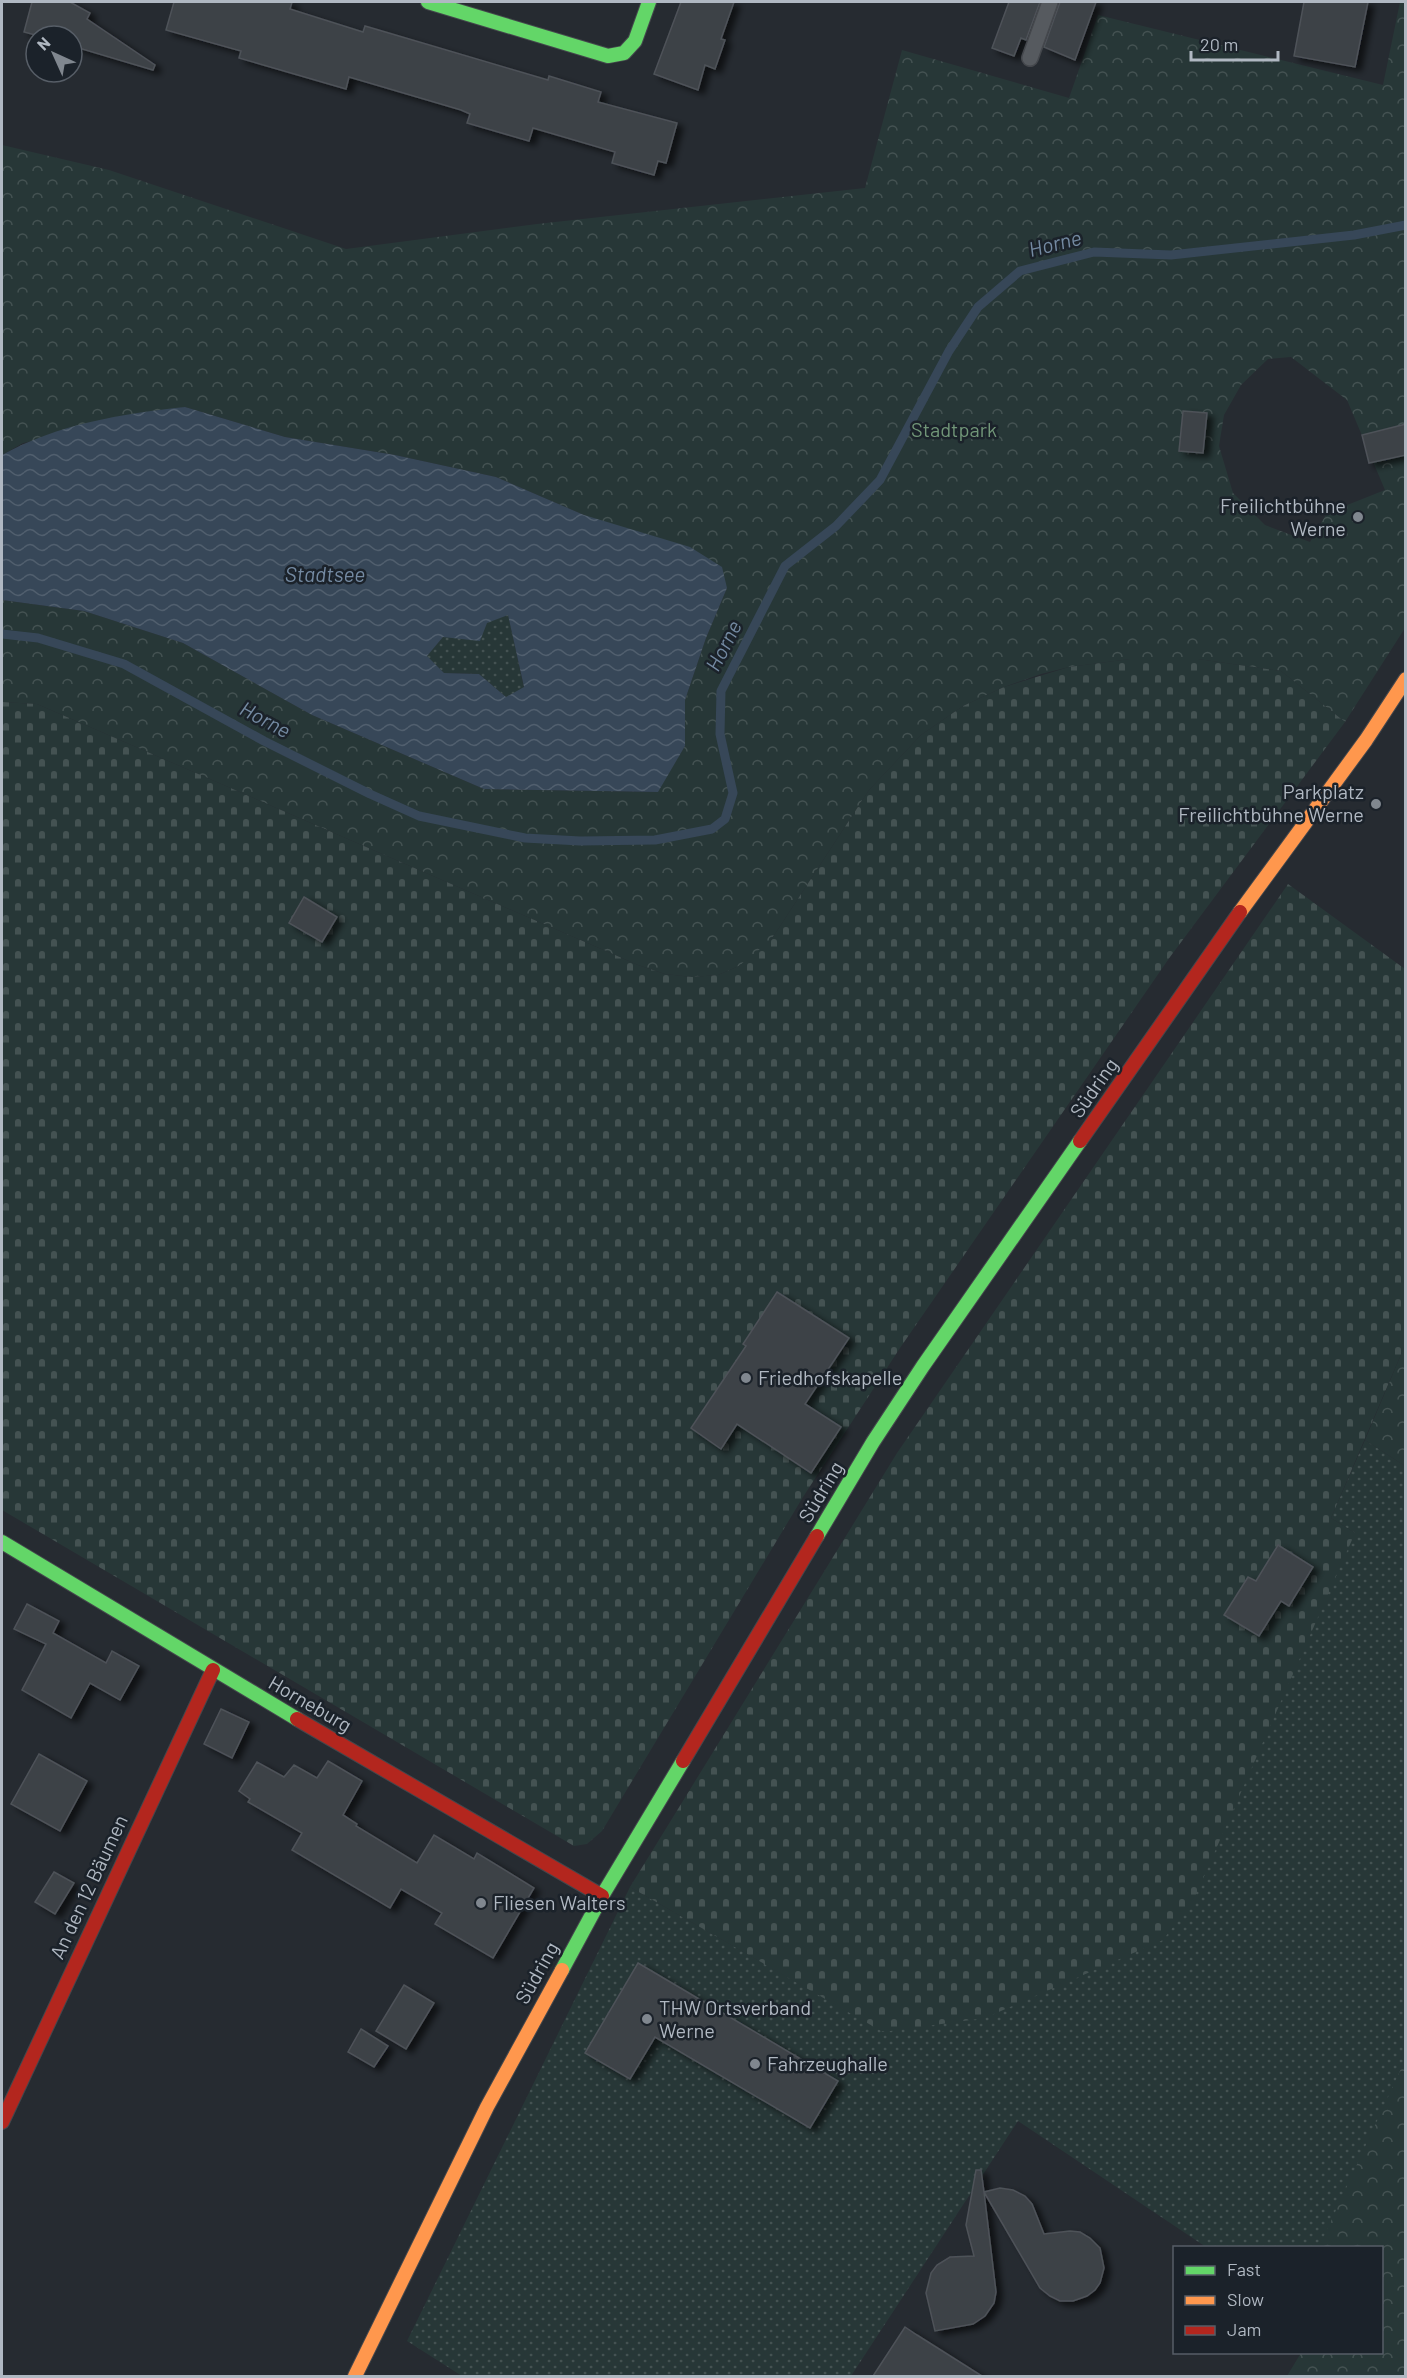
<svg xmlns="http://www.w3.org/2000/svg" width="1407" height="2378" font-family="Barlow,sans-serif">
  <defs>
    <pattern id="grass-dots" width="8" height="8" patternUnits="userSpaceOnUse" patternTransform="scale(1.5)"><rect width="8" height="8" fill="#273737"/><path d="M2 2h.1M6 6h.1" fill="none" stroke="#445252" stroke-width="1.8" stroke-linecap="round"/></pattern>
    <pattern id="forest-crowns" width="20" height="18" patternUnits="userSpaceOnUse" patternTransform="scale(1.5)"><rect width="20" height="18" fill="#273737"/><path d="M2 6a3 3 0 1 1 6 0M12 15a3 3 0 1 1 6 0" fill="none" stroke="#445252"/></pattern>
    <pattern id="cemetery-stones" width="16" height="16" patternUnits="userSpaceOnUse" patternTransform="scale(1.5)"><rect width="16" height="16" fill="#273737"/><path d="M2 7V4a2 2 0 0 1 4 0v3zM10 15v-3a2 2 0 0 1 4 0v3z" fill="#445252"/></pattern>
    <pattern id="water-waves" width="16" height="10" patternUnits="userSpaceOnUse" patternTransform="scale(1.5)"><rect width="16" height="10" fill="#374758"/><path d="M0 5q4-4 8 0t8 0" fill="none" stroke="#515f6e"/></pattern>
    <filter id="shadow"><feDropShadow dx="6" dy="4" stdDeviation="3" flood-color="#0009"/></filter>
  </defs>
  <rect width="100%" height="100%" fill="#262b31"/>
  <g fill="url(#grass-dots)">
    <polygon points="508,614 524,688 506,697 479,674 444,673 426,656 443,637"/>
    <polygon points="1365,1440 1405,1466 1405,2366 1382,2352 1382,2248 1206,2247 1018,2121 851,2376 462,2376 407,2341 630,1887 884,2032 1355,1533 1331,1518"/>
  </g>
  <g fill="url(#forest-crowns)" fill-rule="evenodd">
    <path d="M 1400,2 L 1405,2 L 1405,628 L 1345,722 L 1281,671 L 1198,659 L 1130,659 L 1069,667 L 1041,674 L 1004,687 L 963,706 L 921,735 L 869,790 L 771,940 L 756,954 L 739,966 L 718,975 L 692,977 L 665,974 L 638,965 L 37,704 L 2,702 L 2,600 L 84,611 L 183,643 L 312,715 L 484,789 L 657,792 L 685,746 L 685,700 L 706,638 L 727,588 L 584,515 L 496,477 L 395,455 L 285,437 L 185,407 L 23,443 L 2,455 L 2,145 L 109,170 L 346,249 L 537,224 L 865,188 L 902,50 L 1069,98 L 1098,15 L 1383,85 ZM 1291,357 L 1347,400 L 1385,490 L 1327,513 L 1310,542 L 1265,525 L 1233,493 L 1219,446 L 1224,415 L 1241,385 L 1268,359 Z"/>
    <polygon points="1405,1345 1405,1466 1365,1440"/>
    <polygon points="1405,2060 1405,2376 1287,2376 1301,2353 1382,2352 1382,2248 1319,2247"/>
  </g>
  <g fill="url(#cemetery-stones)">
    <polygon points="1130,659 1198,659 1281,671 1345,722 1170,957 900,1348 803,1497 602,1831 587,1844 574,1846 2,1510 2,702 37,704 638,965 665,974 692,977 718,975 739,966 771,940 869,790 921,735 963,706 1004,687 1069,667"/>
    <polygon points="1288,884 1405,969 1405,1345 1331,1518 1355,1533 1194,1899 1163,1940 985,2018 883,2032 630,1887 897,1453"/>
  </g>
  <path fill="url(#water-waves)" fill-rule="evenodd" d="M 185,407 L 285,437 L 395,455 L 496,477 L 584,515 L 690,547 L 722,567 L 727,588 L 706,638 L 685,700 L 685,746 L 658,792 L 484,789 L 312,715 L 183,643 L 84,611 L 2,600 L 2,455 C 58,424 121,414 185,407 ZM 508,615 L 524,687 L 506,697 L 479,674 L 444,673 L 427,656 L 443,637 L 480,641 L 487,623 Z"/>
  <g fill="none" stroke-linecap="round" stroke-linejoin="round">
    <polyline stroke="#374758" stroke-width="9" points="2,634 38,638 124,664 264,741 370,794 419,816 525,838 580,841 655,840 712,829 725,819 733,793 720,734 721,691 785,566 836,526 880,480 949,351 978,307 1020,271 1094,252 1171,255 1354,235 1406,225"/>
  </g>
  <g fill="#3e4247" stroke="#4e5259" stroke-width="1.5" filter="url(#shadow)">
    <polygon points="32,2 70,2 90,13 87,19 155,65 153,70 72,46 72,36 39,36 24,32"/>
    <polygon points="174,2 292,2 290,9 363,32 365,26 548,80 549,76 601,92 598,102 677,123 666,163 658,161 654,175 612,163 615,152 533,128 529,141 467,123 470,114 461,110 349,77 346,89 239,58 241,51 166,30"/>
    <polygon points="681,2 734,2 721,39 725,40 715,69 705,65 698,90 654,74"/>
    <polygon points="1009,2 1040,2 1026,40 1021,38 1014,56 992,48"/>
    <polygon points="1060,2 1096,2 1075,60 1044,47"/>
    <polygon points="1304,2 1368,2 1355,67 1294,56"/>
    <polygon points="1183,411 1207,413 1203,453 1179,451"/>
    <polygon points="1406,424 1406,455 1369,463 1362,435"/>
    <polygon points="304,897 337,917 322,942 289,923"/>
    <polygon points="777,1292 849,1338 805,1404 841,1427 811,1473 737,1424 721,1449 691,1428 746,1346 743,1344"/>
    <polygon points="1278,1545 1313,1567 1289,1606 1281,1601 1259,1636 1224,1615 1248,1577 1256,1581"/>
    <polygon points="27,1604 59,1621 53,1633 106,1663 112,1651 139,1666 120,1700 90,1683 71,1718 22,1690 46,1644 14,1629"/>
    <polygon points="221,1709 249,1722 232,1758 204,1744"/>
    <polygon points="39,1754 87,1781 60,1831 11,1804"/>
    <polygon points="328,1761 362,1781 343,1815 357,1824 356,1826 417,1863 434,1835 474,1859 477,1853 534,1888 493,1958 435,1924 442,1913 401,1889 390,1908 292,1850 302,1833 248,1802 250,1799 239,1791 257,1762 284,1777 294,1765 317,1778"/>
    <polygon points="54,1872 74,1883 55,1914 35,1902"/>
    <polygon points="638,1963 838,2081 810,2128 655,2037 630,2079 585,2053"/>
    <polygon points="404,1985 434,2003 406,2049 376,2031"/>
    <polygon points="361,2029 388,2046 374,2067 348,2052"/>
    <polygon points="976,2170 981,2170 984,2192 1000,2188 1013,2190 1025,2196 1032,2204 1044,2234 1070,2231 1080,2232 1090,2238 1100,2248 1104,2268 1100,2283 1095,2290 1087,2296 1073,2301 1060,2301 1050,2296 1040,2288 984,2192 996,2292 994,2303 985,2316 973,2324 935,2331 926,2293 931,2273 937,2265 950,2257 974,2256 966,2225"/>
    <polygon points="905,2327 917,2335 982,2376 873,2376"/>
  </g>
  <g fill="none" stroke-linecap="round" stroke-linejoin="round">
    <g stroke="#44474c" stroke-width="18">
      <polyline id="lane" points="1030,58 1050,2"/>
    </g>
    <g stroke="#44474c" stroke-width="16">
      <g id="fast">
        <polyline points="428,2 608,56 624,53 635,41 649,2"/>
        <polyline points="817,1536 873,1442 923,1366 1080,1141"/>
        <polyline points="2,1542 297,1719"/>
        <polyline points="562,1970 602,1896 683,1761"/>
      </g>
    </g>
    <g stroke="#44474c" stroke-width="16">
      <g id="slow">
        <polyline points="1240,912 1366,740 1406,679"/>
        <polyline points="355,2376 487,2107 562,1970"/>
      </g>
    </g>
    <g stroke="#44474c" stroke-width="16">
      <g id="jam">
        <polyline points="1080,1141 1240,912"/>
        <polyline points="297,1719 602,1896"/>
        <polyline points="683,1761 817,1536"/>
        <polyline points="2,2122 213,1670"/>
      </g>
    </g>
    <use href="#lane" stroke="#565a5f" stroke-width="15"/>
    <use href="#fast" stroke="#63d668" stroke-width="14"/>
    <use href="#slow" stroke="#ff974d" stroke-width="14"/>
    <use href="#jam" stroke="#b3261e" stroke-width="14"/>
  </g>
  <g fill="#80878f" stroke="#1b222a" stroke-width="2">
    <circle cx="1358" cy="517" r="6"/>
    <circle cx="1376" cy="804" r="6"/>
    <circle cx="746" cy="1378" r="6"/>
    <circle cx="481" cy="1903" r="6"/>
    <circle cx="647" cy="2019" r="6"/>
    <circle cx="755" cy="2064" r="6"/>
  </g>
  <g text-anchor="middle" stroke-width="5" stroke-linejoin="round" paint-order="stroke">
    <g font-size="20" fill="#719678" stroke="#1b222a">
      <text x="954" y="437">Stadtpark</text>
    </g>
    <g font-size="20" fill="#b0b8c2" stroke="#1b222a" text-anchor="start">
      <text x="1346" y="513" text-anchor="end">Freilichtbühne<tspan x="1346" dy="23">Werne</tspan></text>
      <text x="1364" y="799" text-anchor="end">Parkplatz<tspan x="1364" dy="23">Freilichtbühne Werne</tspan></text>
      <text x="758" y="1385">Friedhofskapelle</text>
      <text x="493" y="1910">Fliesen Walters</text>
      <text x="659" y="2015">THW Ortsverband<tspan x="659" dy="23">Werne</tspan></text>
      <text x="767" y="2071">Fahrzeughalle</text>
    </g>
    <g font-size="20" fill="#b0b8c2" stroke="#1b222a">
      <text transform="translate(1094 1088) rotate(-55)" y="7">Südring</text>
      <text transform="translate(821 1492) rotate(-59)" y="7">Südring</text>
      <text transform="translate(310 1704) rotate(30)" y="7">Horneburg</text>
      <text transform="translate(89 1887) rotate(-65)" y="7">An den 12 Bäumen</text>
      <text transform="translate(537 1973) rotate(-61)" y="7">Südring</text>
    </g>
    <g font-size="21" font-style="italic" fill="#748aa2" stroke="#1b222a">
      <text transform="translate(1055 244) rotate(-14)" y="7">Horne</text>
      <text x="325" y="582">Stadtsee</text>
      <text transform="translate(724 646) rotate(-63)" y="7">Horne</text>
      <text transform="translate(265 720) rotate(28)" y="7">Horne</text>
    </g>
  </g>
  <rect width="1407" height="2378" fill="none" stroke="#b0b8c2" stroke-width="6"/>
  <rect x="1173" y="2246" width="210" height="108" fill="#1b222a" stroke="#575e67" stroke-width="1.5"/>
  <rect x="1185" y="2266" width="30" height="9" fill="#63d668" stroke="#575e67" stroke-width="1.5"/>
  <text x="1227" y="2276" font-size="18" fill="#b0b8c2">Fast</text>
  <rect x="1185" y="2296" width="30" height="9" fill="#ff974d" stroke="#575e67" stroke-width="1.5"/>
  <text x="1227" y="2306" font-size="18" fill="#b0b8c2">Slow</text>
  <rect x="1185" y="2326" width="30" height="9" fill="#b3261e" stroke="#575e67" stroke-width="1.5"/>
  <text x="1227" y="2336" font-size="18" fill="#b0b8c2">Jam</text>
  <g transform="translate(54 54) rotate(315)"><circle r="28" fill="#1b222a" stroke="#575e67" stroke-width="1.5"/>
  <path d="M0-4.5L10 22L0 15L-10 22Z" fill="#80878f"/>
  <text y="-9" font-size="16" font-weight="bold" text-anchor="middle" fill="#b0b8c2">N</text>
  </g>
  <path d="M1191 51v9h87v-9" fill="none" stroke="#b0b8c2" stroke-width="3"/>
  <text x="1200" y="51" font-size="18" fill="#b0b8c2" stroke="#1b222a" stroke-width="4.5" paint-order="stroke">20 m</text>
</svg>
